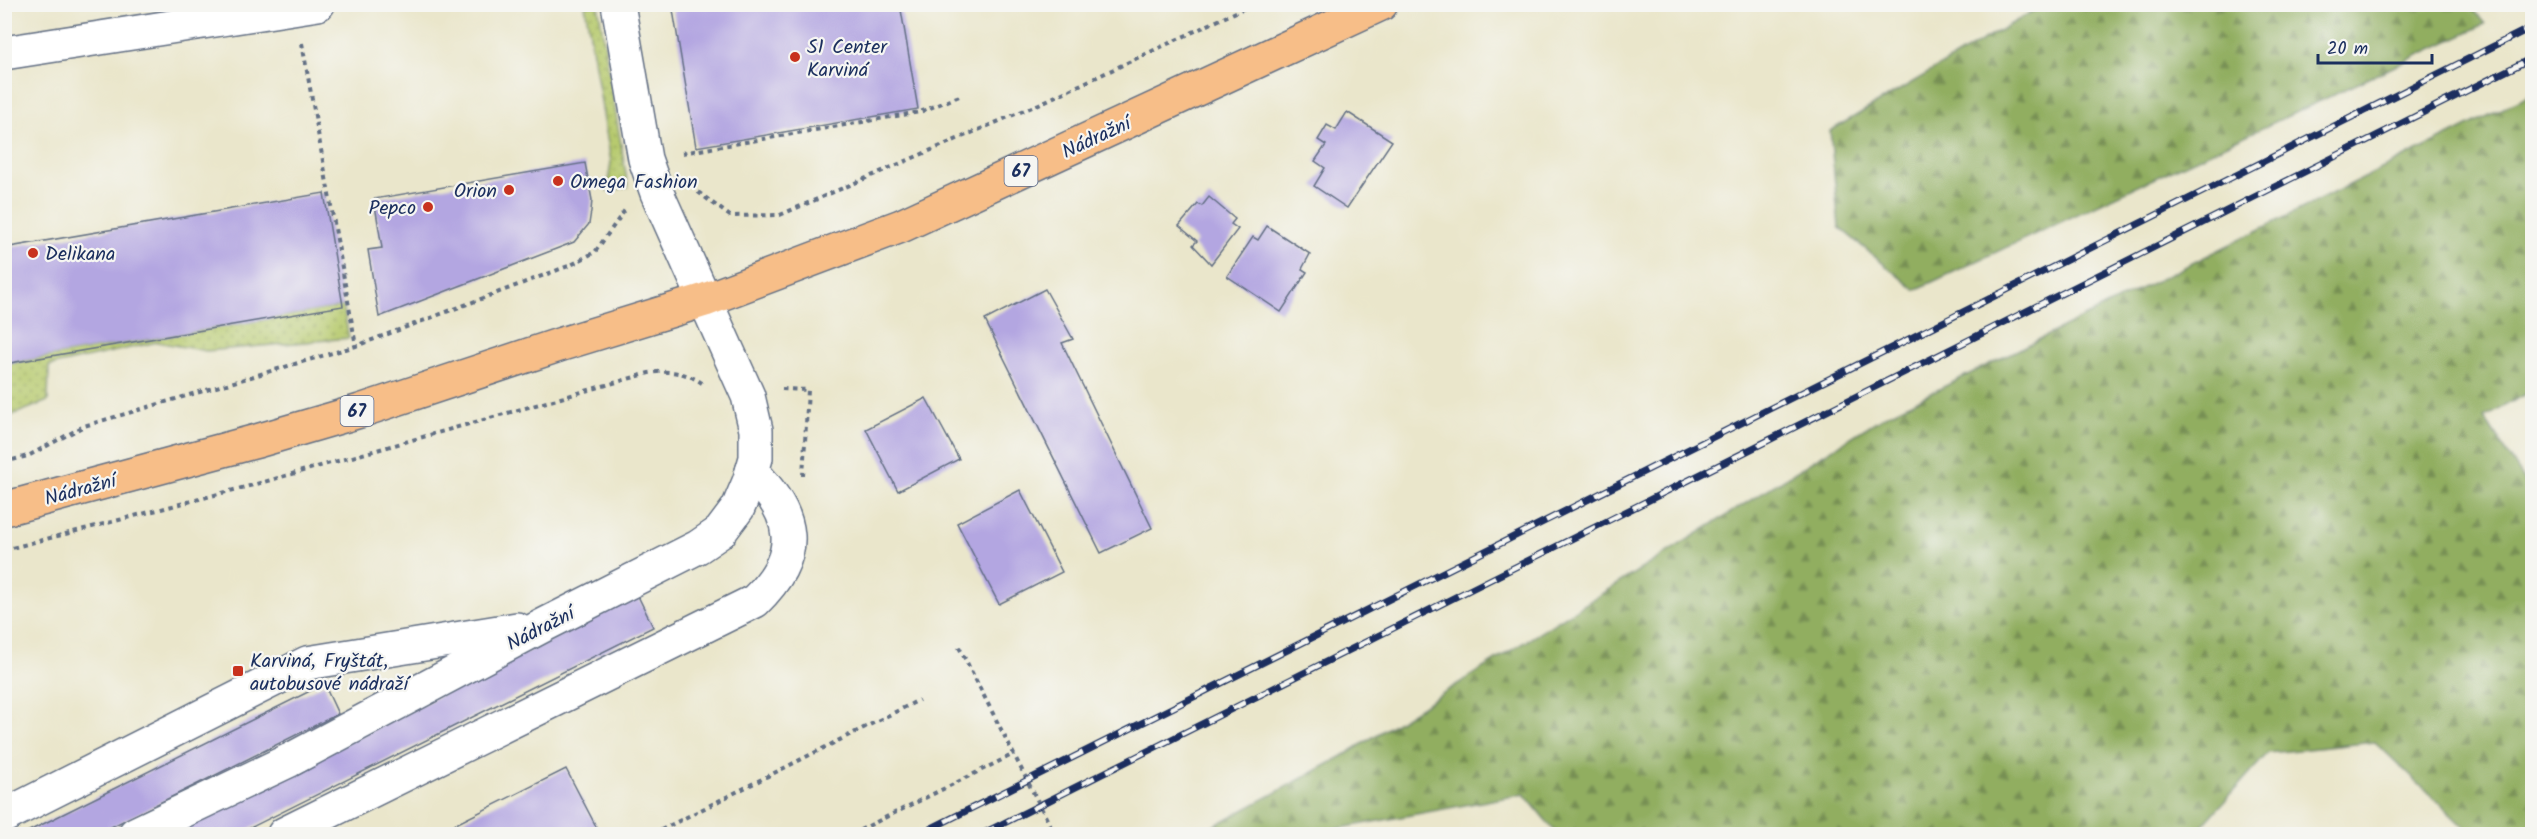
<svg xmlns="http://www.w3.org/2000/svg" width="2537" height="839" font-family="Kalam,sans-serif">
  <defs>
    <pattern id="grass-dots" width="8" height="8" patternUnits="userSpaceOnUse" patternTransform="scale(1.5)"><rect width="8" height="8" fill="#b7ca6e"/><path d="M2 2h.1M6 6h.1" fill="none" stroke="#94a45e" stroke-width="1.8" stroke-linecap="round"/></pattern>
    <pattern id="forest-firs" width="22" height="20" patternUnits="userSpaceOnUse" patternTransform="scale(1.5)"><rect width="22" height="20" fill="#91ae61"/><path d="M5 1l3.5 6h-7zM16 11l3.5 6h-7z" fill="#768e53"/></pattern>
  </defs>
  <rect width="100%" height="100%" fill="#f6f6f2"/>
  <filter id="ink" filterUnits="userSpaceOnUse"><feTurbulence type="fractalNoise" baseFrequency=".0167" numOctaves="2"/><feDisplacementMap in="SourceGraphic" scale="12" xChannelSelector="R" yChannelSelector="G"/><feConvolveMatrix kernelMatrix="1 2 1 2 8 2 1 2 1" color-interpolation-filters="sRGB"/></filter>
  <filter id="wash" filterUnits="userSpaceOnUse"><feTurbulence type="fractalNoise" baseFrequency=".008" numOctaves="4" result="noise"/><feDisplacementMap in="SourceGraphic" scale="24" xChannelSelector="R" yChannelSelector="G"/><feGaussianBlur stdDeviation="1.35" result="paint"/><feColorMatrix in="noise" values="0 0 0 0 0 0 0 0 0 0 0 0 0 0 0 0 0 1.4 0 .05"/><feComposite in="paint" operator="in"/></filter>
  <g filter="url(#wash)">
    <rect width="100%" height="100%" fill="#eae6cb"/>
    <g fill="url(#grass-dots)" stroke="#697c66" stroke-width="1.5">
      <polygon points="585,5 598,5 628,187 607,191 611,162"/>
      <polygon points="343,306 349,338 206,351 157,342 49,366 48,401 5,418 5,364"/>
    </g>
    <g fill="url(#forest-firs)" stroke="#566e60" stroke-width="1.5">
      <polygon points="2469,5 2485,24 1915,290 1839,227 1830,131 2043,5"/>
      <polygon points="2532,94 2532,391 2484,417 2532,492 2532,834 2471,834 2375,742 2268,753 2195,834 1557,834 1524,794 1309,834 1199,834 1343,756 1883,417"/>
    </g>
    <g id="blocks">
      <g fill="#b3a6e1">
        <polygon points="672,4 900,4 918,109 696,147"/>
        <polygon points="1347,112 1392,141 1347,208 1314,186 1325,168 1315,161 1326,145 1318,140 1327,125 1336,130"/>
        <polygon points="585,163 592,200 591,211 589,224 574,242 379,317 368,250 382,248 374,199"/>
        <polygon points="324,193 343,306 4,364 4,248"/>
        <polygon points="1209,197 1235,219 1231,224 1238,229 1211,264 1193,245 1197,241 1179,226 1198,204 1202,206"/>
        <polygon points="1267,226 1310,254 1302,269 1307,272 1281,312 1227,276 1253,237 1258,240"/>
        <polygon points="1045,289 1073,339 1062,343 1152,528 1101,553 985,320"/>
        <polygon points="926,398 959,459 898,491 866,429"/>
        <polygon points="1020,490 1062,572 999,604 957,523"/>
        <polygon points="638,596 653,627 238,834 165,834"/>
        <polygon points="324,684 338,714 97,834 23,834"/>
        <polygon points="566,769 600,834 436,834"/>
      </g>
    </g>
  </g>
  <g filter="url(#ink)">
    <use href="#blocks" fill-opacity="0" stroke="#636f84" stroke-width="1.5"/>
    <g fill="none" stroke-linecap="round" stroke-linejoin="round">
      <g stroke="#636f84" stroke-width="36">
        <g id="minor">
          <polyline points="4,53 318,4"/>
          <polyline points="4,816 307,663 517,629"/>
          <polyline points="135,834 290,760 546,624 698,547 720,532 738,508 749,482 756,458 756,430 748,396 657,193 645,159 618,4"/>
          <path d="M 284,834 L 755,601 C 803,555 796,516 752,472"/>
        </g>
      </g>
      <g stroke="#636f84" stroke-width="36">
        <polyline id="major" points="4,509 257,441 360,411 562,344 705,300 901,226 1381,4"/>
      </g>
      <g stroke="#636f84" stroke-width="4" stroke-dasharray="4.5 4.5" stroke-linecap="butt">
        <polyline points="302,43 356,346"/>
        <polyline points="682,153 920,112 962,95"/>
        <polyline points="698,192 730,216 780,215 1039,104 1253,4"/>
        <polyline points="782,389 808,390 803,476"/>
        <polyline points="4,462 28,456 84,426 356,346 571,265 595,252 625,210"/>
        <path d="M 4,550 L 253,485 L 649,373 C 667,370 686,372 702,383"/>
        <polyline points="959,647 1054,833 1051,834"/>
        <polyline points="4,687 4,688"/>
        <polyline points="653,834 919,700"/>
        <polyline points="852,834 1014,754"/>
      </g>
      <use href="#minor" stroke="#fff" stroke-width="33"/>
      <use href="#major" stroke="#f7be88" stroke-width="33"/>
      <g stroke="#1b2f5e" stroke-width="7">
        <g id="rail">
          <polyline points="920,834 2532,27"/>
          <polyline points="982,834 2532,58"/>
        </g>
      </g>
      <use href="#rail" stroke="#f6f6f2" stroke-width="4.5" stroke-dasharray="14" stroke-linecap="butt"/>
    </g>
  </g>
  <g fill="#c8321e" stroke="#f6f6f2" stroke-width="2">
    <circle cx="795" cy="57" r="6"/>
    <circle cx="558" cy="181" r="6"/>
    <circle cx="509" cy="190" r="6"/>
    <circle cx="428" cy="207" r="6"/>
    <circle cx="33" cy="253" r="6"/>
    <rect x="232" y="665" width="12" height="12" rx="3"/>
  </g>
  <g text-anchor="middle" stroke-width="4.5" stroke-linejoin="round" paint-order="stroke">
    <g fill="#f6f6f2" stroke="#5d6b8a" stroke-width="1.5">
      <rect x="1004.5" y="156" width="33" height="30" rx="4.5"/>
      <rect x="340.5" y="396" width="33" height="30" rx="4.5"/>
    </g>
    <g font-size="18" font-weight="bold" fill="#1b2f5e">
      <text x="1021" y="177">67</text>
      <text x="357" y="417">67</text>
    </g>
    <g font-size="20" fill="#1b2f5e" stroke="#f6f6f2" text-anchor="start">
      <text x="807" y="53">S1 Center<tspan x="807" dy="23">Karviná</tspan></text>
      <text x="570" y="188">Omega Fashion</text>
      <text x="497" y="197" text-anchor="end">Orion</text>
      <text x="416" y="214" text-anchor="end">Pepco</text>
      <text x="45" y="260">Delikana</text>
      <text x="250" y="667">Karviná, Fryštát,<tspan x="250" dy="23">autobusové nádraží</tspan></text>
    </g>
    <g font-size="20" fill="#1b2f5e" stroke="#f6f6f2">
      <text transform="translate(1096 137) rotate(-25)" y="7">Nádražní</text>
      <text transform="translate(80 489) rotate(-15)" y="7">Nádražní</text>
      <text transform="translate(540 628) rotate(-27)" y="7">Nádražní</text>
    </g>
  </g>
  <rect width="2537" height="839" fill="none" stroke="#f6f6f2" stroke-width="24"/>
  <path d="M2318 54v9h114v-9" fill="none" stroke="#1b2f5e" stroke-width="3"/>
  <text x="2327" y="54" font-size="18" fill="#1b2f5e" stroke="#f6f6f2" stroke-width="4.5" paint-order="stroke">20 m</text>
</svg>
